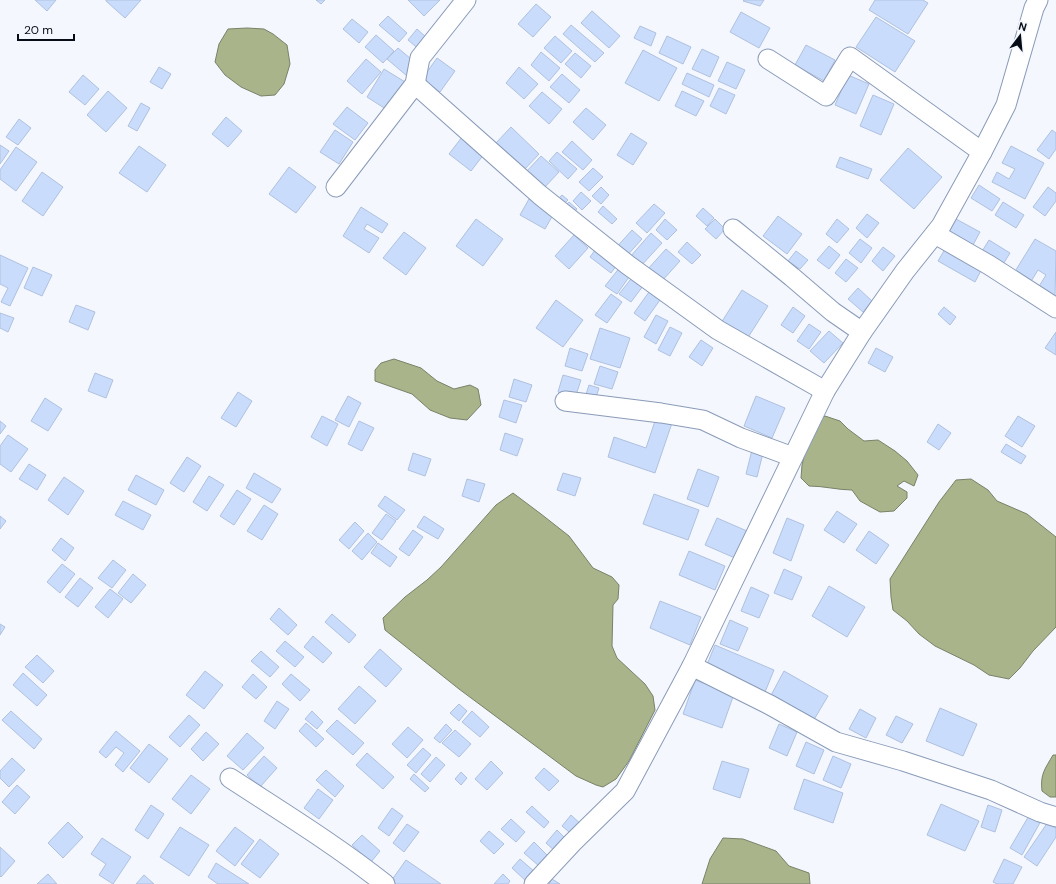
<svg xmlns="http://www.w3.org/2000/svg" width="1056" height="884" font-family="'DM Sans',sans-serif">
  <rect width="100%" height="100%" fill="#f4f7fe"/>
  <g fill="#a9b48a" stroke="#788268">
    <polygon points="247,28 264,29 273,34 287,45 290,64 284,84 275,95 261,96 241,87 225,75 215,62 219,44 228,29"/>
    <polygon points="394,359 421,368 437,381 454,389 470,385 478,389 481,405 467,420 450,418 430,410 412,394 375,381 375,370 381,363"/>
    <path d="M 825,416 L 840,421 L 848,429 L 864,441 L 878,440 L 895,451 L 907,461 L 918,475 L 914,486 L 904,481 L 897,486 L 907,492 L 907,498 L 894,511 L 880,512 L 860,501 L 852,490 C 838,490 824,486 809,486 L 801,478 L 802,465 L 807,444 L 817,423 Z"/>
    <polygon points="971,479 988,490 997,501 1027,514 1056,537 1056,627 1033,651 1020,668 1009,679 989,675 974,665 935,646 919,634 907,621 893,610 891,597 890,579 939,502 956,480"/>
    <polygon points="513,493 541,514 569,536 593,568 612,577 619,585 618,599 613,605 612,646 617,658 645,684 653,696 655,710 629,761 616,779 603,787 596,785 576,776 459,689 385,630 383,618 405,597 427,580 441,567 496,505"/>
    <path d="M 1053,755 L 1056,755 L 1056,797 L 1050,797 L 1042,791 C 1040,774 1045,769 1053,755 Z"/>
    <polygon points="723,838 743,839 776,851 789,866 809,873 810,884 702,884 710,859"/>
  </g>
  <g fill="#c9dcfb" stroke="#afc1df">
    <polygon points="35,0 56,0 47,11"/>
    <polygon points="106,0 141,0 125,18 106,1"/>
    <polygon points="316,0 325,0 321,4"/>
    <polygon points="408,0 440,0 424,16"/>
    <polygon points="744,0 764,0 760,6 743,1"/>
    <polygon points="875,0 923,0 928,3 908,34 869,10"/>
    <polygon points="536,4 551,17 533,37 518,24"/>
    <polygon points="592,11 620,36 609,48 581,23"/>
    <polygon points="741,12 770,28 759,48 730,32"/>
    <polygon points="388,16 407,33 399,42 379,25"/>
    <polygon points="876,17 915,41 895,72 856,47"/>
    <polygon points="352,19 368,32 359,43 343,29"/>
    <polygon points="571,25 604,53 595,62 563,34"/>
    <polygon points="640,26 656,33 651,46 634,38"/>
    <polygon points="417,29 437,47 428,57 408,40"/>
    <polygon points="376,35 394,51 383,63 365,47"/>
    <polygon points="555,36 572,51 561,63 544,48"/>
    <polygon points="667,36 691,47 683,64 659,53"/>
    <polygon points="806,45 835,60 824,81 795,65"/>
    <polygon points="398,48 417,64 407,76 387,59"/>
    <polygon points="702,49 719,57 710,77 692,69"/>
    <polygon points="643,50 677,68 659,101 625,83"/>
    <polygon points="541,52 560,68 549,81 531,65"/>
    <polygon points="575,53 591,66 581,78 565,64"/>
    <polygon points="437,58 455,71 440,92 422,79"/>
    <polygon points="366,59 381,72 362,94 347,81"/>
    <polygon points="727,62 745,70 736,89 718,81"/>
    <polygon points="159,67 171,74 162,89 150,82"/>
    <polygon points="519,67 538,84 524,99 506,83"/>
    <polygon points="384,69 410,85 392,113 367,97"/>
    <polygon points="687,73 714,85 709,97 682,84"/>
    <polygon points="562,74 580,90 569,103 550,87"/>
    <polygon points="83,75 99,89 85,105 69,92"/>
    <polygon points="848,75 869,84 856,114 835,105"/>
    <polygon points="719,88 735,95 726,114 710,106"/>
    <polygon points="108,91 127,108 106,132 87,115"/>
    <polygon points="682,91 704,101 696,116 675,106"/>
    <polygon points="542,92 562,109 549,124 529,106"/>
    <polygon points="873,95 894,104 881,135 860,126"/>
    <polygon points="141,103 150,108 137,131 128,126"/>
    <polygon points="347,107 368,123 355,140 333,124"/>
    <polygon points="586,108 606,125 593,140 573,122"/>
    <polygon points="226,117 242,131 228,147 212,134"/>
    <polygon points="19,119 31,128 18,145 6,137"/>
    <polygon points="511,127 539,154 524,170 495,144"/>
    <polygon points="469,128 491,145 471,171 449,154"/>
    <polygon points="335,130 353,142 339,164 320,152"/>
    <polygon points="1052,130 1056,133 1056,149 1049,159 1037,150"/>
    <polygon points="631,133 647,143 633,165 617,155"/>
    <polygon points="572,141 592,160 583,170 562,152"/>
    <polygon points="0,145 9,151 0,164"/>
    <polygon points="139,146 166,165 147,192 119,173"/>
    <polygon points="1011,146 1044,163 1025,199 992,182 997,172 1009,179 1015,169 1002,163"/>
    <polygon points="16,147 37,162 16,191 0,179 0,170"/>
    <polygon points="908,148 942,177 914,209 880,180"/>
    <polygon points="557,152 577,169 568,179 549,161"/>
    <polygon points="541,156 559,172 543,189 525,173"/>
    <polygon points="840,157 872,169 868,179 836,167"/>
    <polygon points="289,167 316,187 296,213 269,194"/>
    <polygon points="593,168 603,177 589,191 579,182"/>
    <polygon points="42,172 63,187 43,216 22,201"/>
    <polygon points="979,185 1000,199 992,211 971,198"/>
    <polygon points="601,187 609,195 601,204 592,196"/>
    <polygon points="1048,187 1056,193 1056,201 1045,216 1033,207"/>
    <polygon points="581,192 591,201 582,210 573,201"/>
    <polygon points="562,195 568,200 559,209 554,204"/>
    <polygon points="529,199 554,213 545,229 520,215"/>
    <polygon points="569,202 577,209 568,220 559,212"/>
    <polygon points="1003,202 1024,215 1016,228 995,215"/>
    <polygon points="654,204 665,213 647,233 636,223"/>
    <polygon points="603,206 617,219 612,224 598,212"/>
    <polygon points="361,207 388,224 382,233 367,224 364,229 379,238 369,253 343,236"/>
    <polygon points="703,208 714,218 707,226 696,216"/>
    <polygon points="867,214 879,223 867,238 856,228"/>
    <polygon points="778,216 802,234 787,254 763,236"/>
    <polygon points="476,219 503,239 483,266 456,246"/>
    <polygon points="665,219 677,230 667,240 656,230"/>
    <polygon points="715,219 725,229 716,239 705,229"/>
    <polygon points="837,219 849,229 837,243 826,234"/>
    <polygon points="956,219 980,232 973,245 949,231"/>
    <polygon points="632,230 642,239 624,259 614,250"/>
    <polygon points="404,232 426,248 406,275 383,258"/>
    <polygon points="651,233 662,243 640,267 629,258"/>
    <polygon points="574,235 588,248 569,269 555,256"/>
    <polygon points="860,239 872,248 861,263 849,253"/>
    <polygon points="1035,239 1056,251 1055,298 1038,288 1046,275 1038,270 1030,283 1014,273"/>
    <polygon points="989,240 1010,253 1002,266 981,253"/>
    <polygon points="687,242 701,255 692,264 678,252"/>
    <polygon points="948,244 984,265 975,282 938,261"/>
    <polygon points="598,246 619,262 611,273 590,257"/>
    <polygon points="829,246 840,255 829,269 817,260"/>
    <polygon points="883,247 895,256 883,271 872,261"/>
    <polygon points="666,249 680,261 661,282 647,270"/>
    <polygon points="796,251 808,260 800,269 788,261"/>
    <polygon points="0,255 28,268 10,306 1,302 8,288 0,284"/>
    <polygon points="846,259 858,268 846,282 835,273"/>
    <polygon points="621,266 632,273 617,294 605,286"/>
    <polygon points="33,267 52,275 42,296 24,288"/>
    <polygon points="635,274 646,282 631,302 619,294"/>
    <polygon points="858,288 872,301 863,312 848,299"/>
    <polygon points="742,290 768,306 747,339 721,323"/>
    <polygon points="649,292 660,300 645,321 634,313"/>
    <polygon points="611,294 622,302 607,323 595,315"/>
    <polygon points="556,300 583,320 563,347 536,328"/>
    <polygon points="76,305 95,312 88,330 69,322"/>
    <polygon points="793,307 805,316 793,333 781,325"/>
    <polygon points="944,307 956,317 950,325 938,314"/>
    <polygon points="0,313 14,318 8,332 0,328"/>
    <polygon points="656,315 668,321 656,344 644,337"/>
    <polygon points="809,324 821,332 809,349 797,341"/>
    <polygon points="670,327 682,333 670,356 658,350"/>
    <polygon points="600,328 630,338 620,368 590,359"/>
    <polygon points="829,331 843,343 824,363 810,351"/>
    <polygon points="1056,332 1056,355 1045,348"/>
    <polygon points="701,340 713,348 702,366 689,357"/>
    <polygon points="570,348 588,354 582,371 565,366"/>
    <polygon points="876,348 893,357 885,372 868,363"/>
    <polygon points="600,366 618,372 612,389 594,384"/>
    <polygon points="95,373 113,380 106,398 88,391"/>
    <polygon points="563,375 581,380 575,398 558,392"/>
    <polygon points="514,379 532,385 526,402 509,397"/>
    <polygon points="589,385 599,388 592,410 582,407"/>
    <polygon points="238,392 252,401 236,427 221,418"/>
    <polygon points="348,396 361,403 349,427 335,420"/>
    <polygon points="756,396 785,408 772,438 744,426"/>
    <polygon points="45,398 62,409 48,431 31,421"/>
    <polygon points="504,400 522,405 516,423 499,417"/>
    <polygon points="322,416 338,424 327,446 311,437"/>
    <polygon points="1018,416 1035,426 1022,447 1005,436"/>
    <polygon points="656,418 672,423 655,473 608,457 614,437 646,448"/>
    <polygon points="0,421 6,426 0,434"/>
    <polygon points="359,421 374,428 362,451 348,444"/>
    <polygon points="938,424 951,433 939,450 927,442"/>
    <polygon points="505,433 523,439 517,456 500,450"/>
    <polygon points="8,435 28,449 11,472 0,464 0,446"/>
    <polygon points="1006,444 1026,456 1021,464 1001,452"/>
    <polygon points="752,450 763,453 757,477 746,474"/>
    <polygon points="413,453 431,459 425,476 408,470"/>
    <polygon points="187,457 201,466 184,492 170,483"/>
    <polygon points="29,464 46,475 37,490 19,479"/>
    <polygon points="698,469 719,477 708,507 687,499"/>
    <polygon points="254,473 281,489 272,503 246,488"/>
    <polygon points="563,473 581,478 575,496 557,490"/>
    <polygon points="136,475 164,490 156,505 128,490"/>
    <polygon points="209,476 224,485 207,511 193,502"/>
    <polygon points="64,477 84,491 68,515 48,500"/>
    <polygon points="467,479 485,484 479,502 462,496"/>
    <polygon points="237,490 251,499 234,525 220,516"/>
    <polygon points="654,494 699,510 688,540 643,524"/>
    <polygon points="385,496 405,510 397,520 378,506"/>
    <polygon points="123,501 151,515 143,530 115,515"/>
    <polygon points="264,505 278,514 262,540 247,531"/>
    <polygon points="837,511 857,524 844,543 824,530"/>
    <polygon points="386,514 396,521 382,540 372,533"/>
    <polygon points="0,516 6,521 0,529"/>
    <polygon points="424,516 444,529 438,539 417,527"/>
    <polygon points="717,518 747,531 735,558 705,545"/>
    <polygon points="787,518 804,525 791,561 773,553"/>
    <polygon points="355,522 364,531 349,549 339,540"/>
    <polygon points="413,530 423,537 409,556 399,549"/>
    <polygon points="869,531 889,545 876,564 856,550"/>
    <polygon points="368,533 377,542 362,560 352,551"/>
    <polygon points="61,538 74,548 65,561 52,550"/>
    <polygon points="378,543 397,557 390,567 371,553"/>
    <polygon points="689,551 725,566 715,590 679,575"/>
    <polygon points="113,560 126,570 112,588 98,578"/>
    <polygon points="62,564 75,574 60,593 47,582"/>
    <polygon points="784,569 802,577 792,600 774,593"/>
    <polygon points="133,574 146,585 131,603 118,593"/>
    <polygon points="80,578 93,588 78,607 65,597"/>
    <polygon points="829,586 865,607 847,637 812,616"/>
    <polygon points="751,587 769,595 759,618 741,611"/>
    <polygon points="110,589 123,599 108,618 95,607"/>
    <polygon points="660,601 701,617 690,645 650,628"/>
    <polygon points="279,608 297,625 288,635 270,619"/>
    <polygon points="332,614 356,635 349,643 325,622"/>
    <polygon points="730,620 748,628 738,651 720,644"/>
    <polygon points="0,624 5,627 0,635"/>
    <polygon points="313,636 332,653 323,663 304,647"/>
    <polygon points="285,641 304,657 295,667 276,651"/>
    <polygon points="715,645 774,670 763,697 704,672"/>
    <polygon points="380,649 402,669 386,687 364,667"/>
    <polygon points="261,651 279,667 270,677 251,661"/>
    <polygon points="37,655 54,671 43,683 25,667"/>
    <polygon points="205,671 223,685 204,709 186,695"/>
    <polygon points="784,671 828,696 812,723 769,699"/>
    <polygon points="23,673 47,695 37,706 13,685"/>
    <polygon points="253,674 267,687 256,699 242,687"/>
    <polygon points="291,674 310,690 300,701 282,684"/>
    <polygon points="695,680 734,694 722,728 683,714"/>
    <polygon points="359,686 376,701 355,724 338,709"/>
    <polygon points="277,701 289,709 275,729 264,721"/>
    <polygon points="459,704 467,711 459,721 450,713"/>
    <polygon points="940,708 977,724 963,756 926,741"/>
    <polygon points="860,709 876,718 866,738 849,729"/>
    <polygon points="11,711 42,739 34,749 2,720"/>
    <polygon points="312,711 323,722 317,729 305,719"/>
    <polygon points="472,711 489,727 480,737 462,722"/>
    <polygon points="189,715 200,725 180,747 169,737"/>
    <polygon points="896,716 913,724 902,743 886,735"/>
    <polygon points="337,720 364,743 353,755 326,731"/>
    <polygon points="306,723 324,739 316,747 299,731"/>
    <polygon points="446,724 452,730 440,743 434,738"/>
    <polygon points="779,724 797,732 787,756 769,748"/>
    <polygon points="408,727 423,740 407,758 392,744"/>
    <polygon points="455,730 471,744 459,757 442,743"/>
    <polygon points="116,731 140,751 123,772 115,765 124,753 116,747 106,758 99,752"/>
    <polygon points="206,732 219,744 203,761 191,749"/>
    <polygon points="247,733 264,748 243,770 227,756"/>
    <polygon points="806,742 824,750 814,774 796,766"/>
    <polygon points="149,744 168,759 149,783 130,768"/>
    <polygon points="423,748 431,755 416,773 407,765"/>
    <polygon points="367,753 394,777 383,789 356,765"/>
    <polygon points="264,756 277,768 260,787 247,775"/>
    <polygon points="833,756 851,764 841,788 823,780"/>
    <polygon points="436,757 445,765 430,782 421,774"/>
    <polygon points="12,758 25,770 9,787 0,778 0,771"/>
    <polygon points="491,761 503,773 487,790 475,779"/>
    <polygon points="722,761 749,769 740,798 713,789"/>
    <polygon points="544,768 559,781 549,791 535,778"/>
    <polygon points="326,770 344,786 335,797 316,780"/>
    <polygon points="461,772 467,778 461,785 455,779"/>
    <polygon points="414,774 429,788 425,792 410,779"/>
    <polygon points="191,775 210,789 191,814 172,799"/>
    <polygon points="804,779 843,793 833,823 794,809"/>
    <polygon points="17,785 30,797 15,814 2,802"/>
    <polygon points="318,789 333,800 319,819 304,808"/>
    <polygon points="941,804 979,821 965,851 927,835"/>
    <polygon points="151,805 164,814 148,839 135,830"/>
    <polygon points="988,805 1002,810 995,832 981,827"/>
    <polygon points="532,806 549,822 544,828 526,812"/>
    <polygon points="392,808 403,816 389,836 378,828"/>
    <polygon points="1030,814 1041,821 1022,855 1010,848"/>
    <polygon points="571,815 584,827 575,837 562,826"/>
    <polygon points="511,819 525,832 516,842 501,829"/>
    <polygon points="68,822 83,837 63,858 48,843"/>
    <polygon points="1048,822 1056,827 1056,837 1037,866 1024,857"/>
    <polygon points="407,824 419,832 404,852 393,843"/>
    <polygon points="180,827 209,845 189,876 160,857"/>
    <polygon points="235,827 254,841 235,866 216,851"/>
    <polygon points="557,830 567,840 556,852 546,843"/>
    <polygon points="489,831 504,844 494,854 480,841"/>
    <polygon points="362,835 380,851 371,862 352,845"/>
    <polygon points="102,838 131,857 113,884 99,875 106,864 91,854"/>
    <polygon points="260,839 279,854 260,878 241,864"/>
    <polygon points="534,842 548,856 539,866 524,853"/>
    <polygon points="0,847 15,861 1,877 0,876"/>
    <polygon points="520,859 536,873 527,882 512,868"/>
    <polygon points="1004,859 1022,867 1013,884 997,884 993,882"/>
    <polygon points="406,860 441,884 389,884"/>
    <polygon points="216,863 249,884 218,884 208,877"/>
    <polygon points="48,874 57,884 37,884"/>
    <polygon points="503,874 510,881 508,884 494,884"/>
    <polygon points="144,875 154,884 136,884"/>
    <polygon points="552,879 560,884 549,884"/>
  </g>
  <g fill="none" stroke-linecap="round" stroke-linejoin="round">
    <g stroke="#8a9bb8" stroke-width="21">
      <g id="street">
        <polyline points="768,59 826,96 850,57 982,152"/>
        <polyline points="415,84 540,195 628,265 718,330 825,391"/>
        <polyline points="336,187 415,84 420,58 466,0"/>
        <polyline points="733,229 792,277 833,312 862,332"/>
        <polyline points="935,234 989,265 1056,308"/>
        <polyline points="565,401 661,413 703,420 741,438 793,457"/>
        <polyline points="692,666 770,705 836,742 903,761 991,790 1040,812 1056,817"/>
        <path d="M 230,778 C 282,812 336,845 385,884"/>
        <polyline points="534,884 572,843 625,791 692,666 825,391 862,332 905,271 941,226 982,152 1006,105 1034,8 1038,0"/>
      </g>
    </g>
    <use href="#street" stroke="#fff" stroke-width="19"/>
  </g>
  <g transform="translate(1020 36) rotate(16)" stroke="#f4f7fe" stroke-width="3" paint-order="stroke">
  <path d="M0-3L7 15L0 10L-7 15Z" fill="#070d17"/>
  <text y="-6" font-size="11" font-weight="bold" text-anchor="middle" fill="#070d17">N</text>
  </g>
  <path d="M18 34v6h56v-6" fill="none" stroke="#070d17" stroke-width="2"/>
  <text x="24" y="34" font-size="12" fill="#070d17" stroke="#f4f7fe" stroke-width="3" paint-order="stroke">20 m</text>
</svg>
